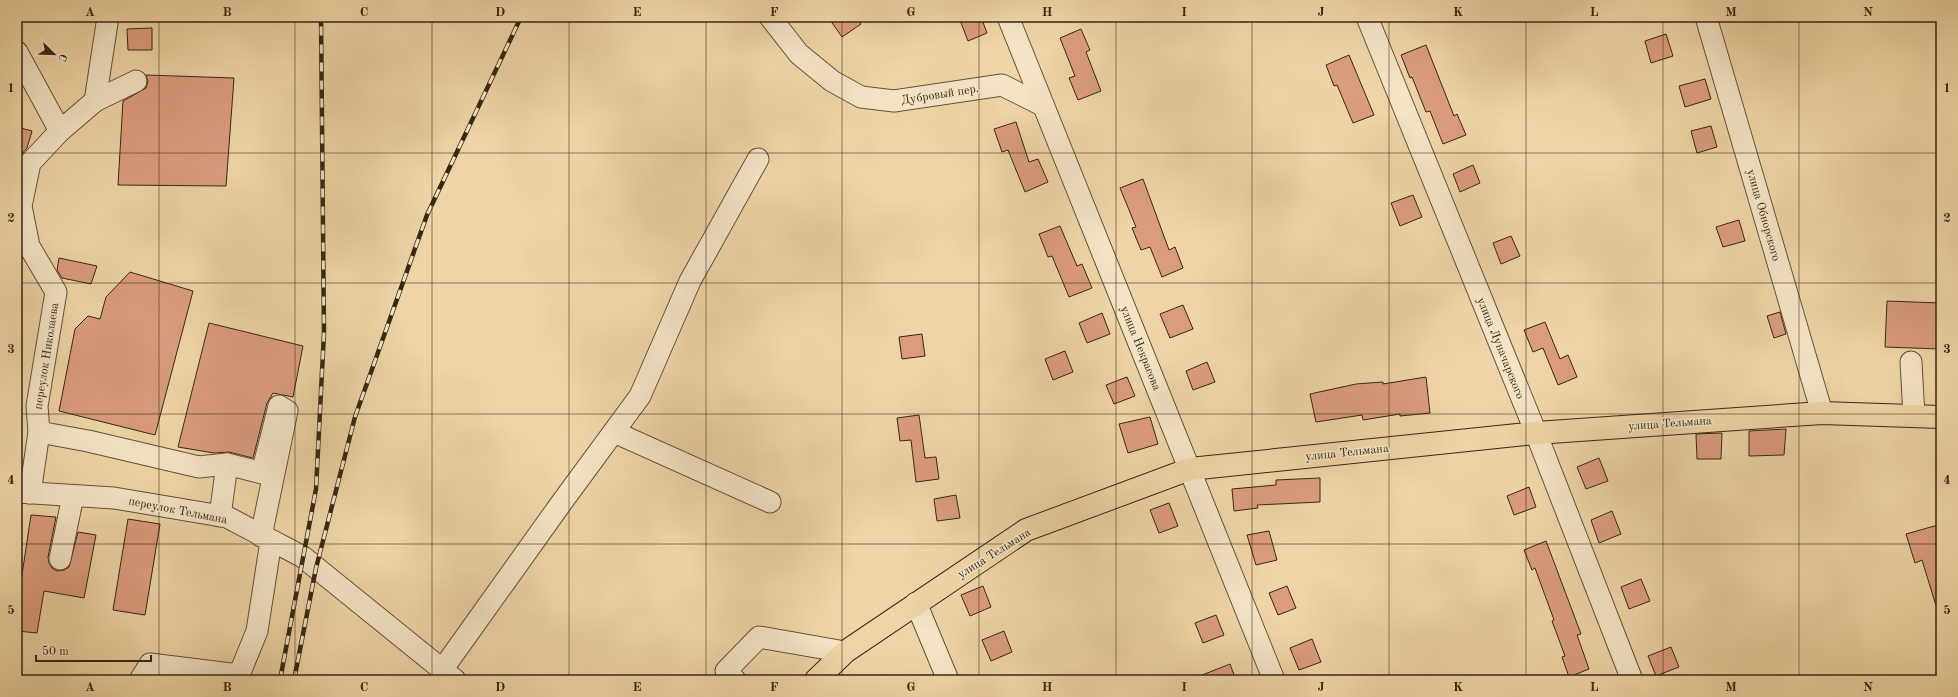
<svg xmlns="http://www.w3.org/2000/svg" width="1958" height="697" font-family="'Old Standard TT',serif">
  <rect width="100%" height="100%" fill="#eed4a6"/>
  <filter id="stains"><feTurbulence type="fractalNoise" baseFrequency=".005" numOctaves="4"/><feColorMatrix values="0 0 0 0 .2 0 0 0 0 .09 0 0 0 0 .02 0 0 0 .5 -.17"/></filter>
  <radialGradient id="worn" r=".72"><stop offset=".6" stop-color="#630" stop-opacity="0"/><stop offset="1" stop-color="#630" stop-opacity=".3"/></radialGradient>
  <g fill="#db9c7e" stroke="#362713">
    <polygon points="828,17 856,17 861,24 842,37"/>
    <polygon points="967,17 981,17 987,33 968,41 960,20"/>
    <polygon points="152,28 152,50 128,50 127,29"/>
    <polygon points="1081,29 1090,50 1086,52 1101,91 1078,100 1069,78 1075,76 1060,38"/>
    <polygon points="1666,34 1673,56 1651,63 1645,41"/>
    <polygon points="1426,45 1454,116 1457,114 1466,135 1443,144 1430,111 1426,112 1412,77 1410,78 1401,55"/>
    <polygon points="1349,55 1374,115 1353,123 1337,85 1334,86 1326,65"/>
    <polygon points="146,75 234,78 226,186 118,185 123,101 146,88 148,81"/>
    <polygon points="1705,79 1711,99 1685,107 1679,86"/>
    <polygon points="1016,122 1029,162 1038,159 1048,182 1025,192 1008,150 1002,152 994,129"/>
    <polygon points="1711,126 1717,147 1697,153 1691,131"/>
    <polygon points="17,127 32,131 27,148 21,155 17,167"/>
    <polygon points="1473,165 1480,183 1460,192 1453,174"/>
    <polygon points="1143,179 1169,250 1175,247 1183,268 1162,277 1150,247 1141,250 1132,228 1136,227 1120,188"/>
    <polygon points="1413,195 1422,217 1400,226 1391,203"/>
    <polygon points="1739,220 1745,241 1723,247 1716,227"/>
    <polygon points="1060,226 1077,266 1082,264 1092,288 1069,297 1052,256 1048,257 1039,234"/>
    <polygon points="1511,236 1520,256 1501,264 1493,243"/>
    <polygon points="59,258 97,266 91,284 62,278 57,270"/>
    <polygon points="130,272 193,291 155,435 59,411 75,329 88,316 100,319 106,297"/>
    <polygon points="1887,301 1941,303 1940,349 1885,347"/>
    <polygon points="1183,305 1193,329 1170,338 1160,314"/>
    <polygon points="1780,312 1786,334 1774,338 1767,316"/>
    <polygon points="1102,313 1110,334 1087,343 1079,323"/>
    <polygon points="1545,322 1560,359 1568,355 1577,377 1558,385 1543,348 1533,352 1524,330"/>
    <polygon points="209,323 303,346 293,397 273,393 267,403 253,458 229,452 214,453 178,447"/>
    <polygon points="922,334 925,356 902,359 899,337"/>
    <polygon points="1065,351 1073,372 1053,380 1045,359"/>
    <polygon points="1207,362 1215,382 1193,390 1186,371"/>
    <polygon points="1127,377 1135,396 1114,404 1106,385"/>
    <polygon points="1426,377 1430,413 1400,416 1400,414 1363,420 1362,415 1316,422 1310,394 1356,384 1383,382 1383,384"/>
    <polygon points="919,415 925,458 936,457 939,479 916,482 911,440 900,441 897,418"/>
    <polygon points="1150,417 1158,444 1128,453 1119,424"/>
    <polygon points="1786,429 1784,455 1749,456 1749,431"/>
    <polygon points="1722,433 1721,459 1697,459 1696,434"/>
    <polygon points="1599,458 1608,481 1586,489 1577,467"/>
    <polygon points="1320,478 1320,502 1257,505 1258,508 1234,511 1232,489 1276,485 1276,480"/>
    <polygon points="1529,487 1536,507 1514,515 1507,496"/>
    <polygon points="956,495 960,518 937,521 934,499"/>
    <polygon points="1169,503 1178,526 1159,533 1150,510"/>
    <polygon points="1612,511 1621,534 1599,543 1591,520"/>
    <polygon points="31,515 56,517 48,557 49,563 52,568 57,571 64,570 69,567 78,532 96,535 84,598 44,591 37,633 17,631 17,608"/>
    <polygon points="128,519 160,524 145,615 113,610"/>
    <polygon points="1938,525 1941,537 1941,612 1938,612 1922,560 1915,563 1906,534"/>
    <polygon points="1269,531 1277,560 1256,565 1247,535"/>
    <polygon points="1546,541 1581,634 1577,635 1589,669 1569,677 1562,657 1565,656 1552,621 1554,620 1535,568 1532,570 1524,550"/>
    <polygon points="1641,579 1650,601 1629,609 1621,587"/>
    <polygon points="983,586 991,607 970,616 961,595"/>
    <polygon points="1287,586 1296,608 1278,615 1269,593"/>
    <polygon points="1216,615 1224,635 1203,643 1195,623"/>
    <polygon points="1004,631 1012,652 991,661 982,640"/>
    <polygon points="1312,639 1321,662 1299,670 1290,648"/>
    <polygon points="1671,647 1679,667 1656,676 1648,656"/>
    <polygon points="1230,664 1236,680 1192,680 1192,679"/>
  </g>
  <g fill="none" stroke-linecap="round" stroke-linejoin="round">
    <g stroke="#645238" stroke-width="23">
      <g id="minor">
        <polyline points="770,17 799,54 832,81 861,97 894,101 1002,85 1042,105"/>
        <polyline points="1008,17 1274,680"/>
        <polyline points="1367,17 1536,433 1632,680"/>
        <polyline points="1706,17 1822,413"/>
        <polyline points="17,52 60,131"/>
        <polyline points="95,101 136,81"/>
        <polyline points="1911,362 1914,416"/>
        <polyline points="39,432 88,441 199,467 227,464 262,473 279,406 287,411 261,536"/>
        <polyline points="614,432 770,502"/>
        <polyline points="17,492 114,498 227,517 303,557 455,680"/>
        <polyline points="30,493 39,432 37,406 56,292 29,246 21,206 30,163 60,131 95,101 108,17"/>
        <polyline points="220,516 227,464"/>
        <polyline points="60,559 73,496"/>
        <polyline points="916,603 948,680"/>
        <polyline points="442,670 562,502 640,396 690,281 758,159"/>
        <polyline points="140,680 150,664 239,675 257,631 271,541"/>
        <polyline points="735,680 726,671 759,637 845,652"/>
      </g>
    </g>
    <g stroke="#362713" stroke-width="24">
      <polyline id="major" points="816,680 845,652 1026,530 1190,469 1536,433 1822,413 1941,417"/>
    </g>
    <use href="#minor" stroke="#f4e3c5" stroke-width="21"/>
    <use href="#major" stroke="#eed4a6" stroke-width="22"/>
    <g stroke="#362713" stroke-width="4.5">
      <g id="rail">
        <polyline points="280,680 316,489 324,333 321,17"/>
        <polyline points="294,680 316,568 355,417 427,215 521,17"/>
      </g>
    </g>
    <use href="#rail" stroke="#f4e3c5" stroke-width="3" stroke-dasharray="9" stroke-linecap="butt"/>
  </g>
  <path fill="none" stroke="#362713" stroke-width="1" stroke-opacity="0.55" d="M 159,17 L 159,680M 295,17 L 295,680M 432,17 L 432,680M 569,17 L 569,680M 706,17 L 706,680M 842,17 L 842,680M 979,17 L 979,680M 1116,17 L 1116,680M 1252,17 L 1252,680M 1389,17 L 1389,680M 1526,17 L 1526,680M 1663,17 L 1663,680M 1799,17 L 1799,680M 17,153 L 1941,153M 17,283 L 1941,283M 17,414 L 1941,414M 17,544 L 1941,544"/>
  <g text-anchor="middle" stroke-width="3" stroke-linejoin="round" paint-order="stroke">
    <g font-size="12" fill="#362713" stroke="#f4e3c5">
      <text transform="translate(940 94) rotate(-9)" y="4">Дубровый пер.</text>
      <text transform="translate(1764 215) rotate(74)" y="4">улица Обнорского</text>
      <text transform="translate(1141 348) rotate(68)" y="4">улица Некрасова</text>
      <text transform="translate(1501 348) rotate(68)" y="4">улица Луначарского</text>
      <text transform="translate(46 356) rotate(-81)" y="4">переулок Николаева</text>
      <text transform="translate(1670 423) rotate(-4)" y="4">улица Тельмана</text>
      <text transform="translate(1347 452) rotate(-6)" y="4">улица Тельмана</text>
      <text transform="translate(178 510) rotate(11)" y="4">переулок Тельмана</text>
      <text transform="translate(994 553) rotate(-32)" y="4">улица Тельмана</text>
    </g>
  </g>
  <rect width="1958" height="697" fill="none" stroke="#eed4a6" stroke-width="44"/>
  <g transform="translate(54 54) rotate(113)" stroke="#f4e3c5" stroke-width="3" paint-order="stroke">
  <path d="M0-3L7 15L0 10L-7 15Z" fill="#362713"/>
  <text y="-6" font-size="11" font-weight="bold" text-anchor="middle" fill="#362713">С</text>
  </g>
  <path d="M36 655v6h115v-6" fill="none" stroke="#362713" stroke-width="2"/>
  <text x="42" y="655" font-size="12" fill="#362713" stroke="#f4e3c5" stroke-width="3" paint-order="stroke">50 m</text>
  <rect x="22" y="22" width="1914" height="653" fill="none" stroke="#362713" stroke-width="1.5"/>
  <g font-size="13" text-anchor="middle" font-weight="bold" fill="#362713">
    <text x="90" y="16">A</text>
    <text x="227" y="16">B</text>
    <text x="364" y="16">C</text>
    <text x="500" y="16">D</text>
    <text x="637" y="16">E</text>
    <text x="774" y="16">F</text>
    <text x="911" y="16">G</text>
    <text x="1047" y="16">H</text>
    <text x="1184" y="16">I</text>
    <text x="1321" y="16">J</text>
    <text x="1458" y="16">K</text>
    <text x="1594" y="16">L</text>
    <text x="1731" y="16">M</text>
    <text x="1868" y="16">N</text>
    <text x="11" y="92">1</text>
    <text x="1947" y="92">1</text>
    <text x="11" y="222">2</text>
    <text x="1947" y="222">2</text>
    <text x="11" y="353">3</text>
    <text x="1947" y="353">3</text>
    <text x="11" y="484">4</text>
    <text x="1947" y="484">4</text>
    <text x="11" y="614">5</text>
    <text x="1947" y="614">5</text>
    <text x="90" y="691">A</text>
    <text x="227" y="691">B</text>
    <text x="364" y="691">C</text>
    <text x="500" y="691">D</text>
    <text x="637" y="691">E</text>
    <text x="774" y="691">F</text>
    <text x="911" y="691">G</text>
    <text x="1047" y="691">H</text>
    <text x="1184" y="691">I</text>
    <text x="1321" y="691">J</text>
    <text x="1458" y="691">K</text>
    <text x="1594" y="691">L</text>
    <text x="1731" y="691">M</text>
    <text x="1868" y="691">N</text>
  </g>
  <rect width="100%" height="100%" filter="url(#stains)"/>
  <rect width="100%" height="100%" fill="url(#worn)"/>
</svg>
